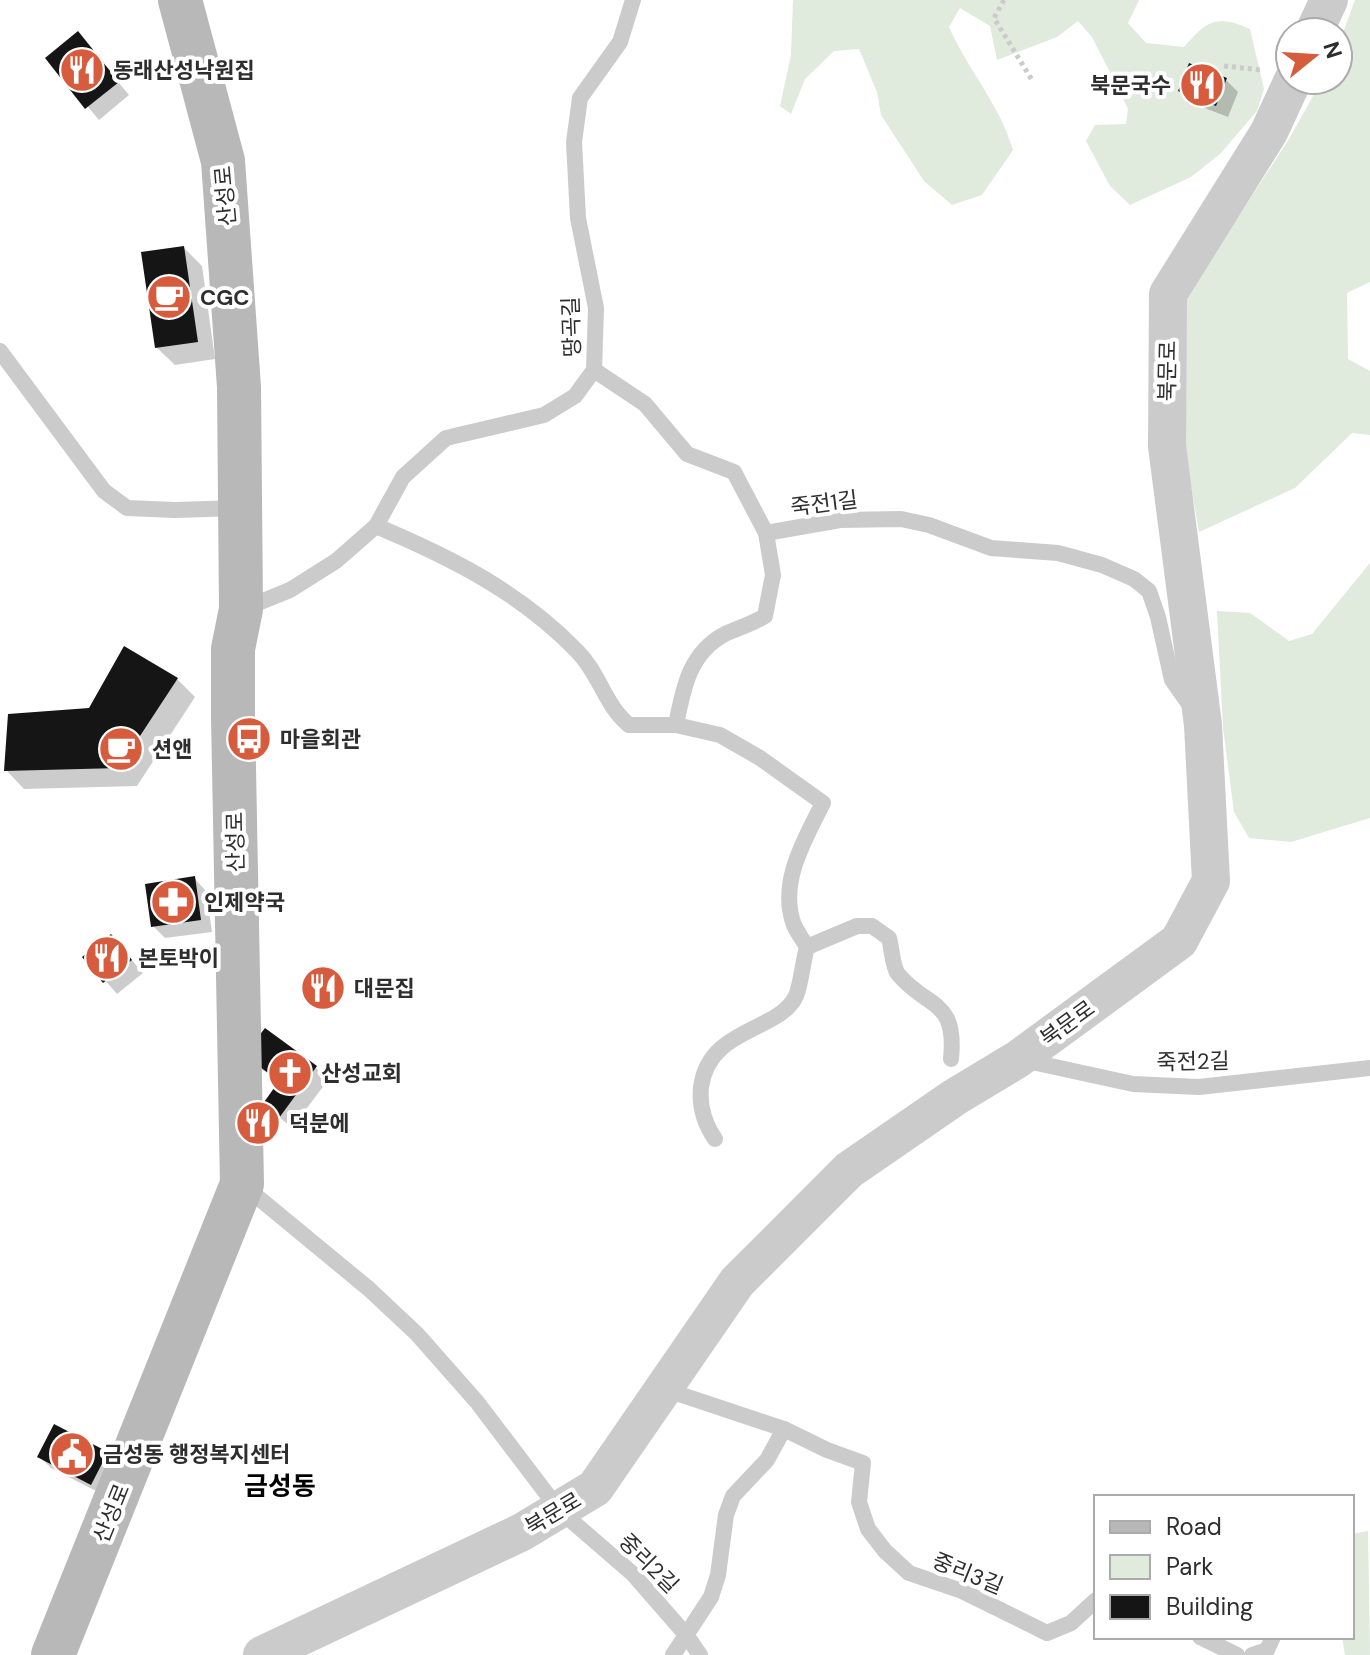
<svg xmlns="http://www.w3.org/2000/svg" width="1370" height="1655" font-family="'DM Sans','Noto Sans KR',sans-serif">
  <rect width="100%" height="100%" fill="#fff"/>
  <g fill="#e0eadd">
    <path d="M 793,0 L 1139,0 L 1128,23 L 1146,43 L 1184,47 C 1207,20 1217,14 1250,29 L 1264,89 L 1257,111 L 1220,154 L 1191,177 L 1130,205 L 1110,186 L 1086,141 L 1095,125 L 1126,124 L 1128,109 L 1114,80 L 1092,37 L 1078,21 L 1057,37 L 997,60 L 990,26 L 960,8 L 949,27 C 968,70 1000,105 1013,150 L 982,195 L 952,205 L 924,181 L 881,115 L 877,92 L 859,49 L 834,51 L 805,79 L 791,114 L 780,106 L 791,55 Z"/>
    <polygon points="1355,0 1370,0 1370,282 1347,293 1348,359 1370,371 1370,435 1352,433 1295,488 1199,532 1186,457 1184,300 1289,139 1322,80 1338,80 1338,46"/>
    <polygon points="1370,563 1370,818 1291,842 1249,838 1234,812 1223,728 1217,611 1250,613 1289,641 1312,634"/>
    <polygon points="1368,1531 1370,1655 1345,1655 1342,1637 1352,1637 1352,1534"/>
  </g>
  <g fill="#0003">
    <polygon points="78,34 129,95 99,120 47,58"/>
    <polygon points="1226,80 1238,92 1228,117 1192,103 1180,91"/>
    <polygon points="184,248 202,266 215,359 175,365 156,347"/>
    <polygon points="177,679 195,697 137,786 24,789 6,770"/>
    <polygon points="194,878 206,891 212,932 165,938 153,926"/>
    <polygon points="111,936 143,973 117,994 85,957"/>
    <polygon points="259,1067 316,1068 328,1080 292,1128 264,1104 280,1083"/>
    <polygon points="107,1453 119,1465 104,1495 51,1468 39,1456"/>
  </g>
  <g fill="#151515">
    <polygon points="78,31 119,82 85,109 45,58"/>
    <polygon points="1189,63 1227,78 1216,106 1178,91"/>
    <polygon points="184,246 198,342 155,348 141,252"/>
    <polygon points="124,646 178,678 119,768 4,771 8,714 89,708"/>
    <polygon points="195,876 201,920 151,927 145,884"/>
    <polygon points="111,934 132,960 103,983 82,957"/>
    <polygon points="265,1028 317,1066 279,1118 262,1105 279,1081 244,1055"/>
    <polygon points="54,1424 108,1452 91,1485 37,1457"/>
  </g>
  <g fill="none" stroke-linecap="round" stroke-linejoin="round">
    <g stroke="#cbcbcb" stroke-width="5" stroke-dasharray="4 4" stroke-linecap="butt">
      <polyline points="1004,0 994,18 1032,80"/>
      <polyline points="1224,66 1261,70"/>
    </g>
    <g stroke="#cbcbcb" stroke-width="16">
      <polyline points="0,351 104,491 127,508 175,510 238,508"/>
      <polyline points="594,370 645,404 687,454 734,472 766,533"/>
      <path d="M 376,526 C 450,557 520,592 577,651 C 600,674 604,704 629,725 L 676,725 C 683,689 689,653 725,634 C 738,628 752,624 765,616 L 773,575 L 766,533 L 840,520 L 901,519 L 929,525 L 991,548 L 1058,553 L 1102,565 L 1134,579 L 1149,591 L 1158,617 L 1172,680 L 1191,707"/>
      <polyline points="243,609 290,590 336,561 376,526 403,477 446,438 544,415 575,396 594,370 596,308 578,218 574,142 580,98 620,42 633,0"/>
      <path d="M 676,725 L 720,735 L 760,758 L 823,803 C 805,839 778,883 794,925 C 797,932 803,940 807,947 L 857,926 L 872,926 L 889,938 C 892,948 892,966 898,974 C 928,1010 957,998 951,1059"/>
      <polyline points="1023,1060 1133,1084 1199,1087 1370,1068"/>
      <path d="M 715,1139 C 704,1123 699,1107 701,1087 C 709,1027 779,1032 796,996 C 801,984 803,961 807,947"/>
      <polyline points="243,1185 369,1289 417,1334 477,1402 559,1510 633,1574 687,1636 700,1655"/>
      <polyline points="664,1389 784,1429 827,1450 863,1463 859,1502 868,1529 885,1551 909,1573 962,1591 1047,1633 1071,1623 1096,1600"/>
      <polyline points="1200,1637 1237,1655"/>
      <polyline points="673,1655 711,1597 718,1575 726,1515 733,1496 767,1460 784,1429"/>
      <polyline points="1252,1655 1267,1650 1273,1637"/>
    </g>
    <g stroke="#cbcbcb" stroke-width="38">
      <polyline points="1314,32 1329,0"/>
      <polyline points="262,1655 522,1532 595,1488 737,1282 849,1170 955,1097 1018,1059 1179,941 1211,881 1203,725 1167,446 1168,294 1269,132 1293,80"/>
    </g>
    <polyline stroke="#b8b8b8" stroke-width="44" points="53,1655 242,1184 233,716 233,649 241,609 239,387 223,161 180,0"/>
  </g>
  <defs>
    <g id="restaurant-disc" transform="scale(2.3)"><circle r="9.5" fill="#d75c3e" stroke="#fff"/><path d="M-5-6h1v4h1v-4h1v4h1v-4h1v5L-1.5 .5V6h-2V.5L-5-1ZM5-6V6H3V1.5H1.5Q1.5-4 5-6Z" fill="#fff"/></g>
    <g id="cafe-disc" transform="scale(2.3)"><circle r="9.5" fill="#d75c3e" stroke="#fff"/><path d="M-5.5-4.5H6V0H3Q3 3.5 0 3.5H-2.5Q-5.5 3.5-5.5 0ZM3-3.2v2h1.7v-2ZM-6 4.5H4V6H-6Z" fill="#fff"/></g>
    <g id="bus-disc" transform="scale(2.3)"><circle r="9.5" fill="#d75c3e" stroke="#fff"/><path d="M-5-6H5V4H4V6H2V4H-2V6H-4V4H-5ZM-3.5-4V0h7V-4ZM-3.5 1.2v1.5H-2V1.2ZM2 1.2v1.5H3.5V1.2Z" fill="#fff"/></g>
    <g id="pharmacy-disc" transform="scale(2.3)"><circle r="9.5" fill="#d75c3e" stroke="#fff"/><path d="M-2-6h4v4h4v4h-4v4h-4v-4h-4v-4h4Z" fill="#fff"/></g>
    <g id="church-disc" transform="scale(2.3)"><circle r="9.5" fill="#d75c3e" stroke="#fff"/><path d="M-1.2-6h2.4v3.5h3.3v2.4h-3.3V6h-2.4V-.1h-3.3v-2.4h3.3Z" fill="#fff"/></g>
    <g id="civic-disc" transform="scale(2.3)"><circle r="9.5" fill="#d75c3e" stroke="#fff"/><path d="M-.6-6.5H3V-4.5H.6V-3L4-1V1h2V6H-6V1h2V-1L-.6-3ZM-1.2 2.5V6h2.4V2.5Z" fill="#fff"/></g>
  </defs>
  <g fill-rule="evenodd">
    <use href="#restaurant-disc" x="82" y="70"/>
    <use href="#restaurant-disc" x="1202" y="85"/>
    <use href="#cafe-disc" x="169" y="297"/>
    <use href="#bus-disc" x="249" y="739"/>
    <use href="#cafe-disc" x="121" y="749"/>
    <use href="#pharmacy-disc" x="173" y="902"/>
    <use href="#restaurant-disc" x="107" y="958"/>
    <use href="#restaurant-disc" x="323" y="988"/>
    <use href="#church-disc" x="290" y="1073"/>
    <use href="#restaurant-disc" x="258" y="1123"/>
    <use href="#civic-disc" x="72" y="1454"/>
  </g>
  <g text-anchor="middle" stroke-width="8" stroke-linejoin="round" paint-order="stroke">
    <g font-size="22" font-weight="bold" fill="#2e2e2e" stroke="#fff" text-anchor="start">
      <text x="113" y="78">동래산성낙원집</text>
      <text x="1171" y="93" text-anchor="end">북문국수</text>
      <text x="200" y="305">CGC</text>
      <text x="280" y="747">마을회관</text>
      <text x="152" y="757">션앤</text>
      <text x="204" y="910">인제약국</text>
      <text x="138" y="966">본토박이</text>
      <text x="354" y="996">대문집</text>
      <text x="321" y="1081">산성교회</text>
      <text x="289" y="1131">덕분에</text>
      <text x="103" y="1462">금성동 행정복지센터</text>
    </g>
    <g font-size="22" fill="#2e2e2e" stroke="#fff">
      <text transform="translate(225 196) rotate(-95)" y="8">산성로</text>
      <text transform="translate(571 327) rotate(-92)" y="8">땅곡길</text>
      <text transform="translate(1167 371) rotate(-89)" y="8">북문로</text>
      <text transform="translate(824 503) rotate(-7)" y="8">죽전1길</text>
      <text transform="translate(235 842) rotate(-91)" y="8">산성로</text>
      <text transform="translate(1067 1023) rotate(-36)" y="8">북문로</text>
      <text transform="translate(1193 1061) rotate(-1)" y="8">죽전2길</text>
      <text transform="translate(111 1513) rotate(-68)" y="8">산성로</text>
      <text transform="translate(553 1513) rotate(-31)" y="8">북문로</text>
      <text transform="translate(649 1563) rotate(45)" y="8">중리2길</text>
      <text transform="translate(968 1573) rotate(22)" y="8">중리3길</text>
    </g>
    <g font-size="26" font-weight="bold" fill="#000" stroke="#fff">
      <text x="280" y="1495">금성동</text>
    </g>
  </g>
  <rect x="1094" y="1495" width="260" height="144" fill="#ffffff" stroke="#ababab" stroke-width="2"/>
  <rect x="1110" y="1521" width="40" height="12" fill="#b8b8b8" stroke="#ababab" stroke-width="2"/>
  <text x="1166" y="1535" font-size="24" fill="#2e2e2e">Road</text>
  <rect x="1110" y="1555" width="40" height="24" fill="#e0eadd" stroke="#ababab" stroke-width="2"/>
  <text x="1166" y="1575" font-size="24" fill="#2e2e2e">Park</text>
  <rect x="1110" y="1595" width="40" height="24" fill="#151515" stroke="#ababab" stroke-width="2"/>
  <text x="1166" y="1615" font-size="24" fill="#2e2e2e">Building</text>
  <g transform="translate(1314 56) rotate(72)"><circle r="38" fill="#ffffff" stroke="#ababab" stroke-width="2"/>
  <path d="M0-6L14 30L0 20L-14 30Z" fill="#d75c3e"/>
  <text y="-12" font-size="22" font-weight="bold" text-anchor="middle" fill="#2e2e2e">N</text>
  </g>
</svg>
